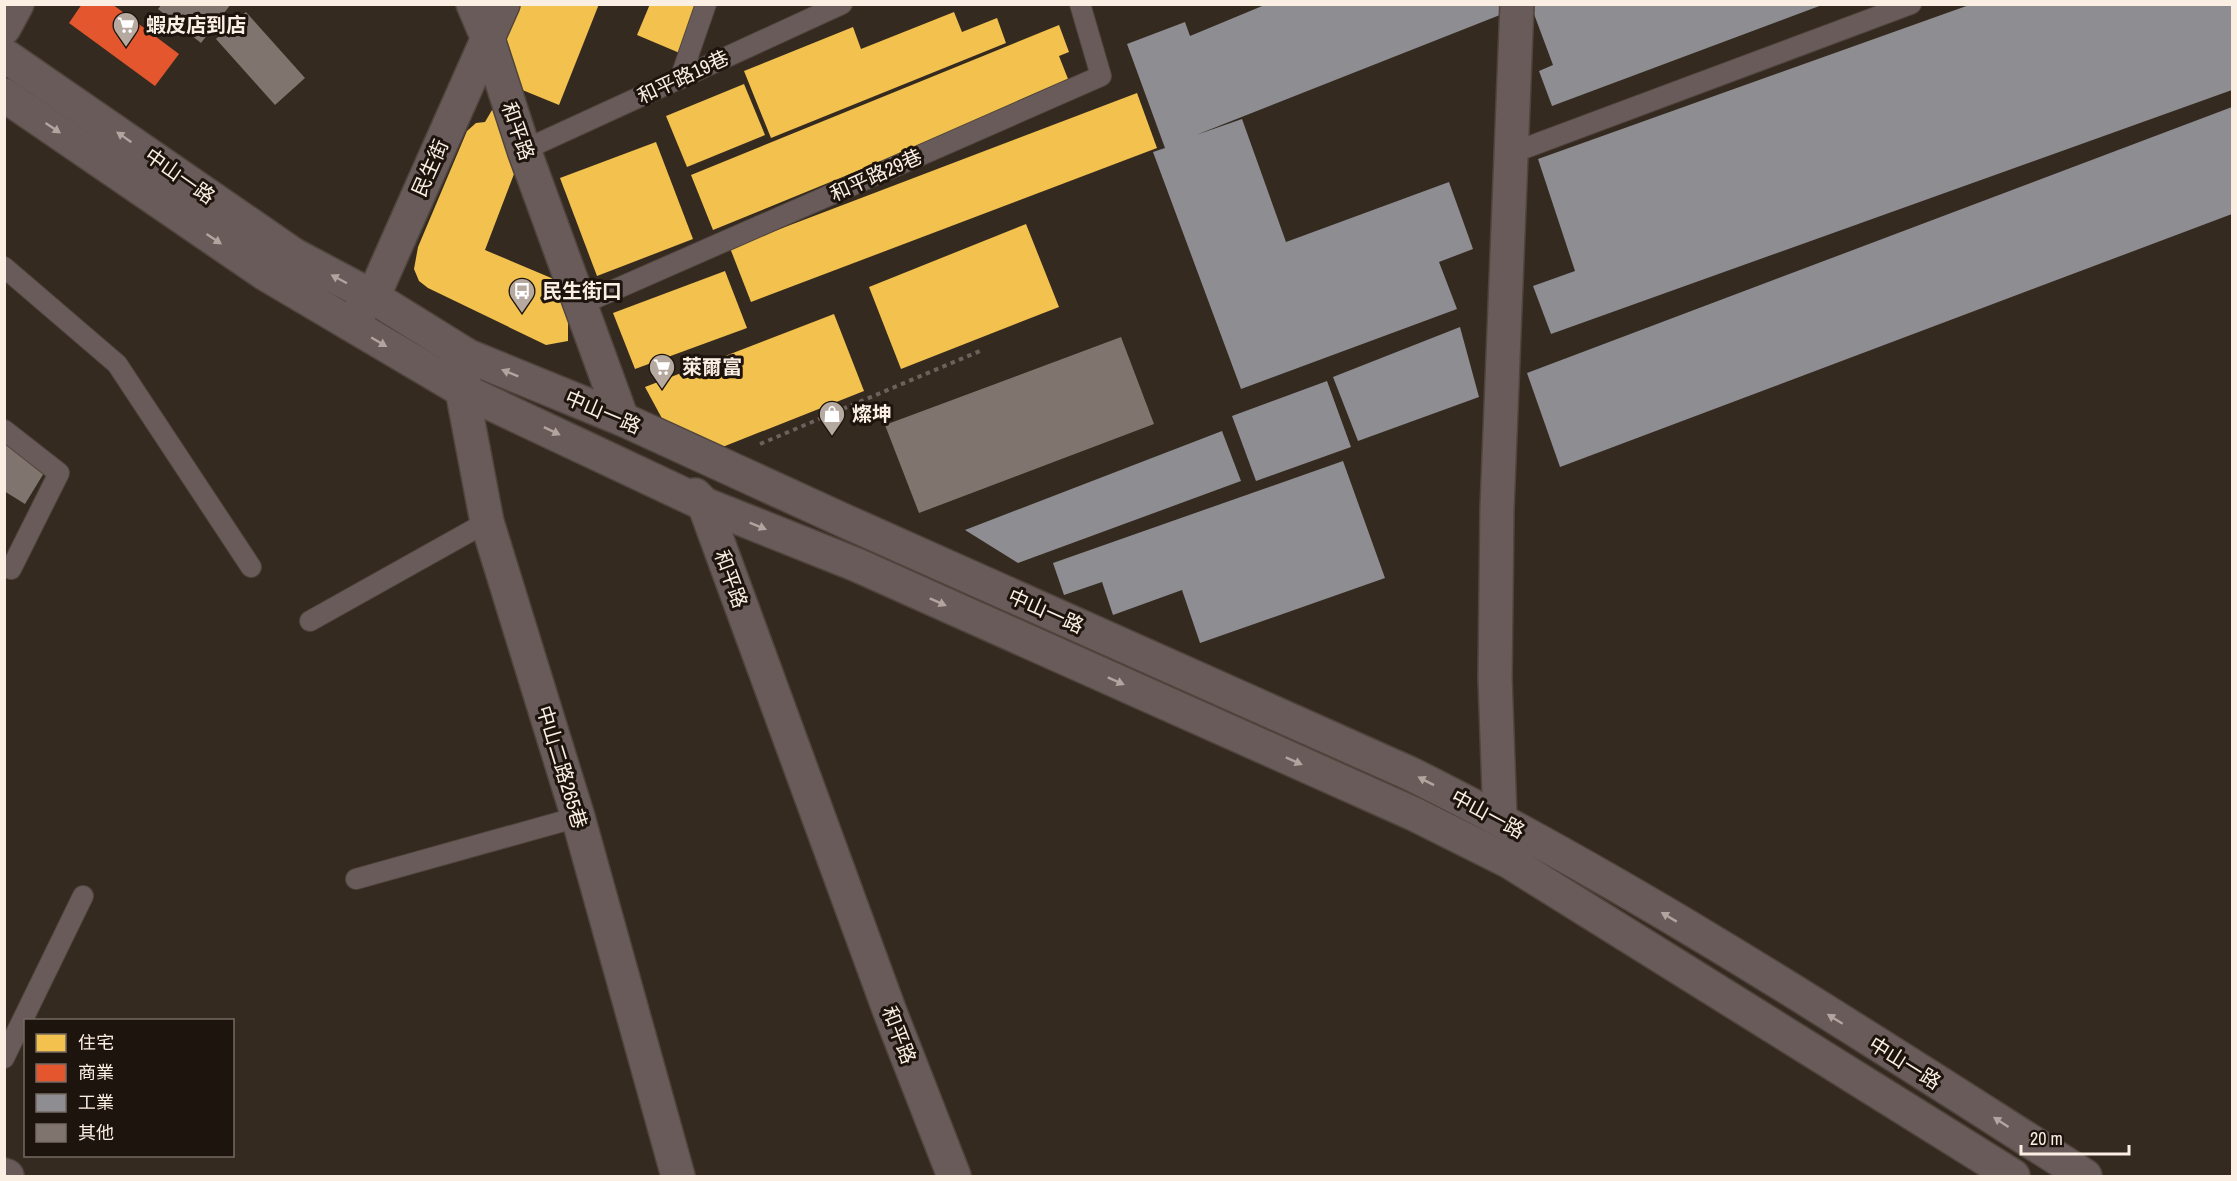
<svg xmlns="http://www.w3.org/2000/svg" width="2237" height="1181" font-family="'Archivo Narrow','Noto Sans TC',sans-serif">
  <rect width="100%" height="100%" fill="#352a20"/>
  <g fill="#f2c14e">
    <polygon points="519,4 599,4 559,105 515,87 502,50"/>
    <polygon points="650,4 703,4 682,54 637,35"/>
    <polygon points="954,12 962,32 997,18 1006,43 771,138 744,71 853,27 861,49"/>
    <polygon points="1059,25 1069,52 1059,56 1070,84 713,230 691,175"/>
    <polygon points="744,84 765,135 687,167 666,116"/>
    <polygon points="1137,93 1157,148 751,302 730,248"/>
    <polygon points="492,110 504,114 527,169 514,174 485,250 556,280 579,316 568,320 568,341 546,345 428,288 419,281 414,269 418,247 467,131 476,123 485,122"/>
    <polygon points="656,142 693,239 597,276 560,178"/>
    <polygon points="1026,224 1059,307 901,369 869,287"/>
    <polygon points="725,271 747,328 635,369 613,313"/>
    <polygon points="834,314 864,391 715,450 665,424 645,387"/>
  </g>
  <polygon fill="#e4572e" points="82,4 112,4 179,54 155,86 69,23"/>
  <g fill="#8d8d92">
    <polygon points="1267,4 1502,4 1505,13 1196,135 1242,119 1286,242 1449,182 1473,249 1439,262 1457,309 1241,389 1153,152 1165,148 1127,44 1185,22 1190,36"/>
    <polygon points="1534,4 1822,5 1552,106 1539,71 1553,65 1531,6"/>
    <polygon points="1972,4 2232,4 2232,90 1551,334 1533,286 1575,271 1538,159"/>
    <polygon points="2232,107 2232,214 1560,467 1527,373"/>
    <polygon points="1460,327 1479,397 1358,441 1333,377"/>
    <polygon points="1327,381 1351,447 1256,481 1232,416"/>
    <polygon points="1222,431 1241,481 1018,563 965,530"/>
    <polygon points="1343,461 1385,578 1200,643 1182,590 1113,615 1102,582 1064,595 1053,563"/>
  </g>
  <g fill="#80756e">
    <polygon points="162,4 231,4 201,43 158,9"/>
    <polygon points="246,12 305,78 275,105 216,39"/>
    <polygon points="1121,337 1154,424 919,513 885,425"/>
    <polygon points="4,441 47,468 25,504 4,491"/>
  </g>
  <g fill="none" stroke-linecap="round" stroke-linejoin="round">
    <g stroke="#4f453d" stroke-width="22">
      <g id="service">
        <polyline points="680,79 706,4"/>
        <polyline points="524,150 842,4"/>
        <polyline points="1512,153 1911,4"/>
        <polyline points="4,267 117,364 251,567"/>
        <polyline points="582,304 1101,76 1080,4"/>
        <polyline points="4,430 59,473 11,569"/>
        <polyline points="310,621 487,522"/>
        <polyline points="356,879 578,817"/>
        <polyline points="4,1058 83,896"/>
      </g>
    </g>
    <g stroke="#4f453d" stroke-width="36">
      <g id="minor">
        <polyline points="473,4 488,39 524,150 622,419"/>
        <polyline points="4,28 17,4"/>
        <polyline points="466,365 462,390 487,522 578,817 678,1176"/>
        <polyline points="1500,819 1495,678 1497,509 1517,4"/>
      </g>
    </g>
    <g stroke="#4f453d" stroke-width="36">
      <g id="tertiary">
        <path d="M 4,55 L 294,255 L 373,297 L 468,356 L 622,419 L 847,522 L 1411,774 C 1645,891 1865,1036 2085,1176"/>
        <polyline points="4,95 264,273 462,390 704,504 857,565 1414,814 1510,862 2013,1176"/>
        <polyline points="357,314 373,297 503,4"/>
        <polyline points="695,495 704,504 890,1012 954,1176"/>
        <polyline points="4,1175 7,1176"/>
      </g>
    </g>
    <polyline stroke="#6c615d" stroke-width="4" stroke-dasharray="4.5 4.5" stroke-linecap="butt" points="760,444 980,351"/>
    <use href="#service" stroke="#6a5b5b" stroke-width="20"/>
    <use href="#minor" stroke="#6a5b5b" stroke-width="33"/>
    <use href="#tertiary" stroke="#6a5b5b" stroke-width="33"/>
  </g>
  <defs><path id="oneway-solid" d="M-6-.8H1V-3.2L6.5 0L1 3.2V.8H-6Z" transform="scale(1.5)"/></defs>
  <g fill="#b2a49f">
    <use href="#oneway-solid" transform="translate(53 128) rotate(34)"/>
    <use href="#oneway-solid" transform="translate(124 137) rotate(-145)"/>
    <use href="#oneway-solid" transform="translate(214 239) rotate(34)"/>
    <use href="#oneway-solid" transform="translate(339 279) rotate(-152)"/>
    <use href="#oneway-solid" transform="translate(379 342) rotate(30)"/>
    <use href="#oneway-solid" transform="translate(510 373) rotate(-158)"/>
    <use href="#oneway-solid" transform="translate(552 431) rotate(26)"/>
    <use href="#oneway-solid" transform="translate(758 526) rotate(22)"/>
    <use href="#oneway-solid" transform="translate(938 602) rotate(24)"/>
    <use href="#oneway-solid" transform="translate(1116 681) rotate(24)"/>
    <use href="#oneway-solid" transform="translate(1294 761) rotate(24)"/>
    <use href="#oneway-solid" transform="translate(1426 781) rotate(-153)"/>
    <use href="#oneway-solid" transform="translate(1669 917) rotate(-149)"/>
    <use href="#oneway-solid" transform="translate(1835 1019) rotate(-148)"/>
    <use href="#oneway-solid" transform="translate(2001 1122) rotate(-147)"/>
  </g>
  <defs>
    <g id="supermarket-pin" transform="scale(1.35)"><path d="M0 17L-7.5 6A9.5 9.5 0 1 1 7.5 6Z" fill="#b6a99f" stroke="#1d140d"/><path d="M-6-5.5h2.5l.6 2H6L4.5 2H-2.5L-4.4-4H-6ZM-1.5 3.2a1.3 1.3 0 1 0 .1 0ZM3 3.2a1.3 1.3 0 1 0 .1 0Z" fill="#fff"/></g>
    <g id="bus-pin" transform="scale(1.35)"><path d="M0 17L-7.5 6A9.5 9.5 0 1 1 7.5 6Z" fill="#b6a99f" stroke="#1d140d"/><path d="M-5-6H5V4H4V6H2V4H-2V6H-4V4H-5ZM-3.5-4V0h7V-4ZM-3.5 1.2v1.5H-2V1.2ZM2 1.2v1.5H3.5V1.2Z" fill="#fff"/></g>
    <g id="shop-pin" transform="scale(1.35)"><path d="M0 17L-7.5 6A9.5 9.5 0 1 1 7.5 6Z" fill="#b6a99f" stroke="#1d140d"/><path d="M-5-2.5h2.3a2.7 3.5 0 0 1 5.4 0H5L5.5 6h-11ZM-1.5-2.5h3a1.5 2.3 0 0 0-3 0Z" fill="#fff"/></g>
  </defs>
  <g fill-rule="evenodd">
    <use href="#supermarket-pin" x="126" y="25"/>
    <use href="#bus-pin" x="522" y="291"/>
    <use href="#supermarket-pin" x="662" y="367"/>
    <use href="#shop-pin" x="832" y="414"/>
  </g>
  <g text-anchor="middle" stroke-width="6" stroke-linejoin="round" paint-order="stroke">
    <g font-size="20" font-weight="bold" fill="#fbeee3" stroke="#1d140d" text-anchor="start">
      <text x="146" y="32">蝦皮店到店</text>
      <text x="542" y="298">民生街口</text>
      <text x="682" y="374">萊爾富</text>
      <text x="852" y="421">燦坤</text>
    </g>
    <g font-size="20" fill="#fbeee3" stroke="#1d140d">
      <text transform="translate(683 77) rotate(-25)" y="7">和平路19巷</text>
      <text transform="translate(518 131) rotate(71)" y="7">和平路</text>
      <text transform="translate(430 168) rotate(-66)" y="7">民生街</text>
      <text transform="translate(876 175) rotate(-24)" y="7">和平路29巷</text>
      <text transform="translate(180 176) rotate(35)" y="7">中山一路</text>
      <text transform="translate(603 412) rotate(23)" y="7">中山一路</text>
      <text transform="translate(731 579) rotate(70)" y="7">和平路</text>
      <text transform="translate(1046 611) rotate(24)" y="7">中山一路</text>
      <text transform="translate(562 767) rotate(73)" y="7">中山二路265巷</text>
      <text transform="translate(1488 814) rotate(28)" y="7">中山一路</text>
      <text transform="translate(899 1035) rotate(69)" y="7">和平路</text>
      <text transform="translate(1905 1063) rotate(32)" y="7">中山一路</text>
    </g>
  </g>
  <rect width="2237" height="1181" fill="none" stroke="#fbeee3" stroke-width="12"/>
  <rect x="24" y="1019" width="210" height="138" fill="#1d140d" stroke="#766b63" stroke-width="1.5"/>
  <rect x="36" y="1034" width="30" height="18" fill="#f2c14e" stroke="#766b63" stroke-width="1.5"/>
  <text x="78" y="1049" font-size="18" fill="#fbeee3">住宅</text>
  <rect x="36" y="1064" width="30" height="18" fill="#e4572e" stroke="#766b63" stroke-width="1.5"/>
  <text x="78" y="1079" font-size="18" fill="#fbeee3">商業</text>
  <rect x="36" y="1094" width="30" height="18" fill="#8d8d92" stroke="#766b63" stroke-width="1.5"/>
  <text x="78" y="1109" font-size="18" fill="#fbeee3">工業</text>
  <rect x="36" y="1124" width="30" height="18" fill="#80756e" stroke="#766b63" stroke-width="1.5"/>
  <text x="78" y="1139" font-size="18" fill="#fbeee3">其他</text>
  <path d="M2021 1145v9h108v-9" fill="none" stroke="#fbeee3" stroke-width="3"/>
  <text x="2030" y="1145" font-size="18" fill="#fbeee3" stroke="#1d140d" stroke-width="4.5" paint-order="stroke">20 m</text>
</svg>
